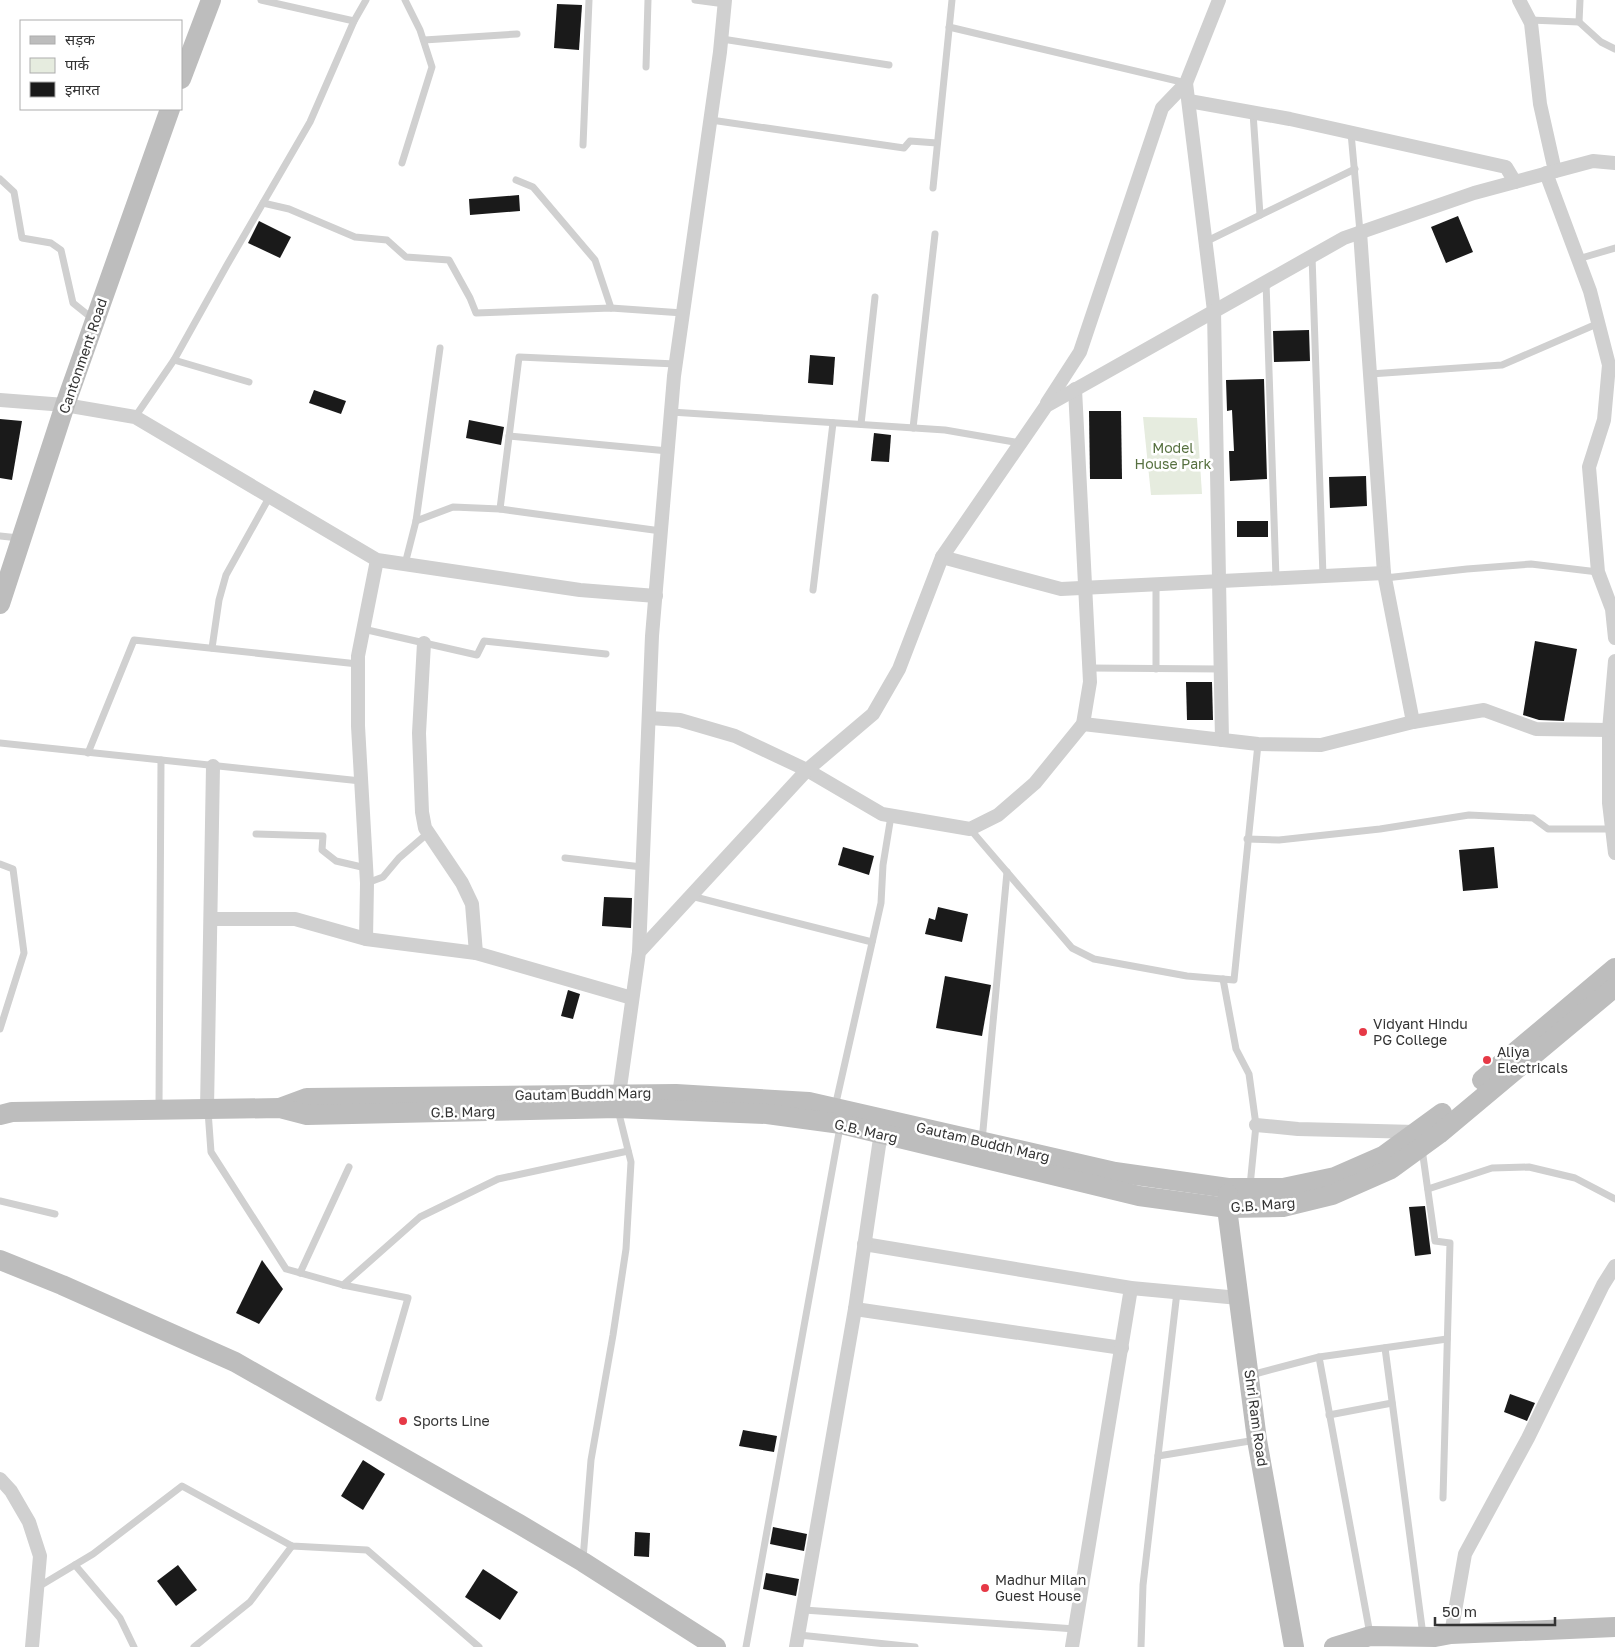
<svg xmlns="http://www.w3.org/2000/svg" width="1615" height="1647" font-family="'Golos Text','Noto Sans Devanagari',sans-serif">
  <rect width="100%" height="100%" fill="#fff"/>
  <polygon fill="#e6ecdf" points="1143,417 1197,418 1202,494 1151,495"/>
  <g fill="#1a1a1a">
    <polygon points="557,4 582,5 579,50 554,48"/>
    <polygon points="519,195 520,211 470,215 469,199"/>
    <polygon points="1458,216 1473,252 1446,263 1431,227"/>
    <polygon points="259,221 291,237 280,258 248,243"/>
    <polygon points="1309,330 1310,361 1274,362 1273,331"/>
    <polygon points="810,355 835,357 833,385 808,383"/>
    <polygon points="1264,379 1267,479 1230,481 1229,451 1234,451 1232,410 1227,411 1226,380"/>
    <polygon points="314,390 346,401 341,414 309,403"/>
    <polygon points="1089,411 1121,411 1122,479 1090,479"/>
    <polygon points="0,419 22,421 12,480 0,478"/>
    <polygon points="469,420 504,427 501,445 466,438"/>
    <polygon points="874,433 891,435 889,462 871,461"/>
    <polygon points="1366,476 1367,506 1330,508 1329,477"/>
    <rect x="1237" y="521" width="31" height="16"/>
    <polygon points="1535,641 1577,649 1564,721 1539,720 1523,715"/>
    <polygon points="1186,682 1212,682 1213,720 1187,720"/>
    <polygon points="843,847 874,856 869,875 838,865"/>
    <polygon points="1494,847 1498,888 1463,891 1459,850"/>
    <polygon points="604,897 632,898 631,928 602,926"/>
    <polygon points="938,907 968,914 962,942 925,934 929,918 935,920"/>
    <polygon points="945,976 991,985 982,1036 936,1028"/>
    <polygon points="568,990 580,994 573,1019 561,1016"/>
    <polygon points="1425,1206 1431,1254 1415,1256 1409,1207"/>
    <polygon points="262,1260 283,1289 259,1324 236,1313"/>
    <polygon points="1510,1394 1535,1403 1527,1421 1504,1412"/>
    <polygon points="743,1430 777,1436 774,1452 739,1446"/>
    <polygon points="363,1460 385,1474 363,1510 341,1496"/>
    <polygon points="773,1527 807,1534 804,1551 770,1544"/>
    <polygon points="635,1532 650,1533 649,1557 634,1556"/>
    <polygon points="178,1565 197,1590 176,1606 157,1581"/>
    <polygon points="483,1569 518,1592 500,1620 465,1597"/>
    <polygon points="766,1573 799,1579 796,1596 763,1589"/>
  </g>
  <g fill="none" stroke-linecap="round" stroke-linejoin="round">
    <g stroke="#d0d0d0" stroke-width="7">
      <polyline points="261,0 354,21"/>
      <polyline points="695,0 725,4"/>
      <polyline points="1530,20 1579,22 1601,42 1615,49"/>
      <polyline points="1579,22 1580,0"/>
      <polyline points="949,27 1186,83"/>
      <polyline points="722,39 889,65"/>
      <polyline points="424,40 517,34"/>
      <polyline points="646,67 648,0"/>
      <polyline points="1253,113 1260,215"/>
      <polyline points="711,120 904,148 910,141 937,143"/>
      <polyline points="1351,133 1360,232"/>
      <polyline points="583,145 589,0"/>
      <polyline points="402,163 432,67 420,30 405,0"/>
      <polyline points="0,179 14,192 22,238 51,243 61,250 73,303 93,319"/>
      <polyline points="516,180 533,187 595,260 611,308"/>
      <polyline points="933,188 952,0"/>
      <polyline points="263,203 289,209 355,237 387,240 406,257 449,260 470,298 476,313 611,308 683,313"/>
      <polyline points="1205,242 1355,169"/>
      <polyline points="1312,256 1323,576"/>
      <polyline points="1578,259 1615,248"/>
      <polyline points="1266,282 1276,578"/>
      <polyline points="174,360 249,382"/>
      <polyline points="1370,374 1502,365 1599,323"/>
      <polyline points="671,412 945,430 1020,443"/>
      <polyline points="135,417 174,360 227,265 310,122 354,21 366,0"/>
      <polyline points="861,424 875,297"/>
      <polyline points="913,428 935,234"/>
      <polyline points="509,436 668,451"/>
      <polyline points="500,509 519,357 676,364"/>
      <polyline points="416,521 453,507 500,509 661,531"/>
      <polyline points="0,536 19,538"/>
      <polyline points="405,564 416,521 440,348"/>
      <polyline points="1385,578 1467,569 1531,564 1598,572"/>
      <polyline points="813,590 833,423"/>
      <polyline points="363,629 477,655 484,641 606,654"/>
      <polyline points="212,648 219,600 226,575 270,496"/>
      <polyline points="1089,668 1221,669"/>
      <polyline points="1156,669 1156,585"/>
      <polyline points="0,743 361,781"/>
      <polyline points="88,753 134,640 358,664"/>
      <polyline points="970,829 1072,948 1094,959 1187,976 1234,980 1258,744"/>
      <polyline points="256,834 323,836 322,850 336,861 366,868"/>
      <polyline points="1247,839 1279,840 1380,829 1469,815 1533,818 1548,829 1612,829"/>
      <polyline points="565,858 642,867"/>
      <polyline points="0,864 13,869 24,953 0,1029"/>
      <polyline points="367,883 383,877 399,858 428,833"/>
      <polyline points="691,896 872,942"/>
      <polyline points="1223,979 1236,1049 1249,1074 1256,1125 1250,1186"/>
      <polyline points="159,1107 161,760"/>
      <polyline points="835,1107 881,903 883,865 891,816"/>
      <polyline points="208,1111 211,1152 286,1269 343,1285 408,1298 379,1398"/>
      <polyline points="982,1141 1007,872"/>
      <polyline points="1422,1149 1435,1241 1450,1243 1443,1498"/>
      <polyline points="1428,1189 1492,1168 1529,1167 1575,1178 1615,1199"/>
      <polyline points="0,1201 55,1214"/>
      <polyline points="300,1273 349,1167"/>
      <polyline points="343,1285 420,1217 498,1179 628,1151"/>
      <polyline points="1385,1348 1423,1635"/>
      <polyline points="1319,1357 1370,1634"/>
      <polyline points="1251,1375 1319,1357 1447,1339"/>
      <polyline points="1329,1415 1392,1403"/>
      <polyline points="1158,1456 1256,1440"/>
      <polyline points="583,1559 591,1460 613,1335 626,1249 631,1162 618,1110"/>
      <polyline points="75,1565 120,1618 134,1647"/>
      <polyline points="38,1587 93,1554 182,1486 292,1546 367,1550 479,1647"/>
      <polyline points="804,1610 1075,1629"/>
      <polyline points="799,1635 915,1647"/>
      <polyline points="194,1647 250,1602 292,1546"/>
      <polyline points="746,1647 840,1127"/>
      <polyline points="1141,1647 1143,1585 1177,1292"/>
    </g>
    <g stroke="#d0d0d0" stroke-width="14">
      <polyline points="1519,0 1531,23 1540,104 1555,171"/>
      <polyline points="1186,83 1214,311 1222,740"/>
      <polyline points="1189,101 1290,119 1506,167 1515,182"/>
      <polyline points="1546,173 1590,291 1609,365 1604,420 1589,467 1598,572 1612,609 1615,638"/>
      <polyline points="1360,232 1384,573 1413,722"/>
      <polyline points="0,400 65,405 135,417 377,560 580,590 656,596"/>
      <polyline points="1047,403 1080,352 1162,108 1186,83 1219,0"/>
      <polyline points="942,557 1061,589 1384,573"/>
      <polyline points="424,643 419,733 422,812 425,828 462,883 472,904 476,953"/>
      <polyline points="1615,661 1609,730 1609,803 1615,853"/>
      <polyline points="649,718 680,720 735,736 807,770 882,814 970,829 998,815 1035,783 1083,724 1090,682 1075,389"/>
      <polyline points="1083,724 1258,744 1321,745 1413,722 1484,710 1536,729 1609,730"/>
      <polyline points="211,919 295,919 366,939 476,953 632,998"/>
      <polyline points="366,939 367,883 358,726 358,656 377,560"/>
      <polyline points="639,952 652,636 674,376 720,52 725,0"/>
      <polyline points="618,1102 639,952 807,770 873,714 899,669 942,557 1046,406 1344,238 1474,193 1593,161 1615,163"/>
      <polyline points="207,1109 213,766"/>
      <polyline points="1256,1125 1298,1129 1416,1132"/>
      <polyline points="864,1244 1131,1288 1239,1298"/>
      <polyline points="855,1309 1122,1348"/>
      <polyline points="0,1479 11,1491 29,1522 40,1556 32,1647"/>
      <polyline points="1451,1634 1465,1554 1528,1438 1603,1285 1615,1266"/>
      <polyline points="796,1647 855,1309 882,1125"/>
      <polyline points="1072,1647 1131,1288"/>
    </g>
    <g stroke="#bdbdbd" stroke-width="20">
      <polyline points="181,79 211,0"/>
      <polyline points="0,604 65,405 170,109"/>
      <polyline points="1482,1080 1615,968"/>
      <polyline points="280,1108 307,1098 676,1094 809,1102 1115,1172 1228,1188 1283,1188 1335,1177 1383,1156 1442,1113"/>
      <polyline points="0,1115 12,1112 280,1108 307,1115 618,1108 767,1114 841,1124 1139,1196 1227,1208 1283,1207 1332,1195 1391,1169 1439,1134 1615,987"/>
      <polyline points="1228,1194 1227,1208 1257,1440 1294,1647"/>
      <polyline points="0,1260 62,1285 235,1362 519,1524 583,1562 716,1647"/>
      <polyline points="1334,1647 1370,1636 1435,1637 1451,1634 1615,1627"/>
    </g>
  </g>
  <g fill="#e63946" stroke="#fff" stroke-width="2">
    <circle cx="1363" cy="1032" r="5"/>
    <circle cx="1487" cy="1060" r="5"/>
    <circle cx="403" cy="1421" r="5"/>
    <circle cx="985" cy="1588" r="5"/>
  </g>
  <g text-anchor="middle" stroke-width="5" stroke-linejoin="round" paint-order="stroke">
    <g font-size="14" fill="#333" stroke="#fff">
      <text transform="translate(83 356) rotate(-71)" y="5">Cantonment Road</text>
      <text transform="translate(583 1094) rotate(-1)" y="5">Gautam Buddh Marg</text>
      <text transform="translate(463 1112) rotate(-1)" y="5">G.B. Marg</text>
      <text transform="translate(866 1131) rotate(13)" y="5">G.B. Marg</text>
      <text transform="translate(983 1142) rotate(13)" y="5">Gautam Buddh Marg</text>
      <text transform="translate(1263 1205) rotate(-4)" y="5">G.B. Marg</text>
      <text transform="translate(1256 1418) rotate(82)" y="5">Shri Ram Road</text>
    </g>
    <g font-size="14" fill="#56703f" stroke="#fff">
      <text x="1173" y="453">Model<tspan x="1173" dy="16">House Park</tspan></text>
    </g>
    <g font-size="14" fill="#333" stroke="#fff" text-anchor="start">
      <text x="1373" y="1029">Vidyant Hindu<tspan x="1373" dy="16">PG College</tspan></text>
      <text x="1497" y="1057">Aliya<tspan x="1497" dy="16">Electricals</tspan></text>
      <text x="413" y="1426">Sports Line</text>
      <text x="995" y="1585">Madhur Milan<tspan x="995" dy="16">Guest House</tspan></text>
    </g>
  </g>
  <rect x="20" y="20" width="162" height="90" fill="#ffffff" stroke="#adadad"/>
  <rect x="30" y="36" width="25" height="8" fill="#bdbdbd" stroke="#adadad"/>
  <text x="65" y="45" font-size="15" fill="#333333">सड़क</text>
  <rect x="30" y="58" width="25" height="15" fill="#e6ecdf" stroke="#adadad"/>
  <text x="65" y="70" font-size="15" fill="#333333">पार्क</text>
  <rect x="30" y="82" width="25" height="15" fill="#1a1a1a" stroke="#adadad"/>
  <text x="65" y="95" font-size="15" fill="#333333">इमारत</text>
  <path d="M1435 1617v8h120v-8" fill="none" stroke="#333333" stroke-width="2.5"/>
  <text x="1442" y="1617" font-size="15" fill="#333333" stroke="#ffffff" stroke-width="4" paint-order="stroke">50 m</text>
</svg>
